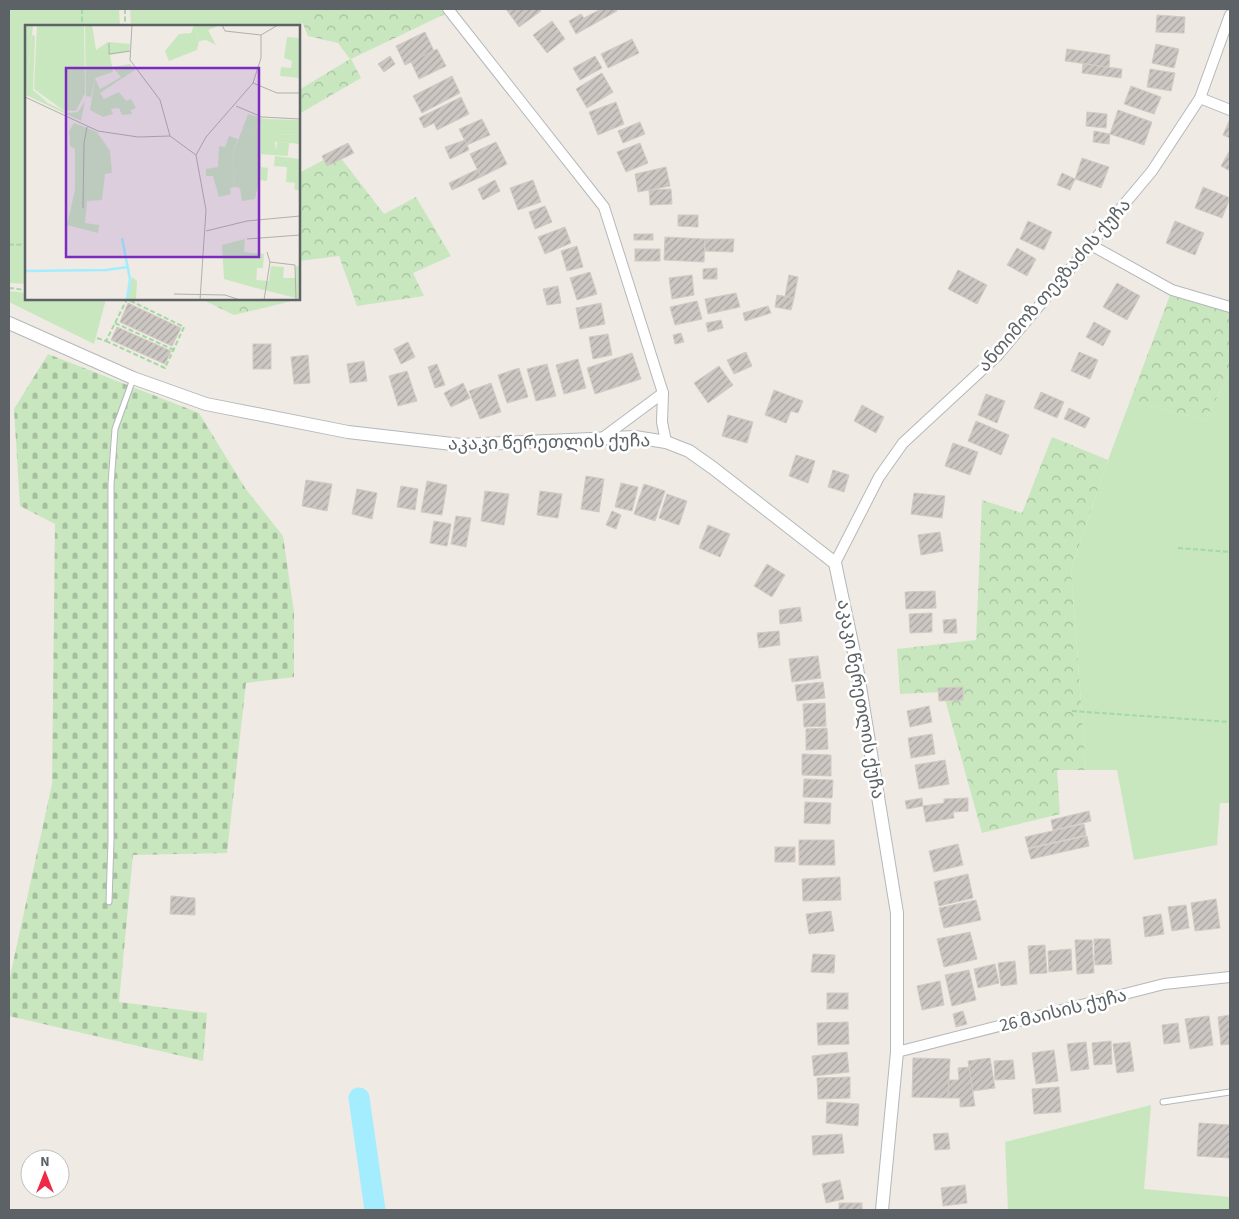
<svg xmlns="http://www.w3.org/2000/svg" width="1239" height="1219" font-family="'Source Sans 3','Noto Sans Georgian',sans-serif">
  <defs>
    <pattern id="forest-crowns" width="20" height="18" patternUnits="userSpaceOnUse" patternTransform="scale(1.25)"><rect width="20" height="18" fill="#c9e7bf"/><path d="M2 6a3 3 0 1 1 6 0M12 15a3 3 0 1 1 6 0" fill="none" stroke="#a6bf9f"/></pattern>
    <pattern id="cemetery-stones" width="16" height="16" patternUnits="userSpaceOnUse" patternTransform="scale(1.25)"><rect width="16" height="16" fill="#c9e7bf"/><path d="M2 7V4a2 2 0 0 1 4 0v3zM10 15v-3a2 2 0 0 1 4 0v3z" fill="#a6bf9f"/></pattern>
    <pattern id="building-hatch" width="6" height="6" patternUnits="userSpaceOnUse" patternTransform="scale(1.25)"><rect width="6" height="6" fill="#ccc7c3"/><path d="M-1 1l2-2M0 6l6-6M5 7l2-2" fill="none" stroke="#a9a5a2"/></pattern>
  </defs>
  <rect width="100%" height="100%" fill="#efeae4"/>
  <g fill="#c9e7bf">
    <polygon points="9,9 119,9 120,26 26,26 26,284 9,283"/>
    <polygon points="130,9 297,9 303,23 292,26 131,26"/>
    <polygon points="9,291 26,293 26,299 106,299 94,344 9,302"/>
    <polygon points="1228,377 1230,377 1230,803 1220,803 1217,845 1134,860 1117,770 1086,770 1071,569 1108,460 1130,401 1205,420"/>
    <polygon points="1151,1105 1144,1189 1230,1197 1230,1210 1008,1210 1005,1142"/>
  </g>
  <g fill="url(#forest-crowns)">
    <polygon points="297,9 440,9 445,14 351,59 361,78 299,114 299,90 350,59 338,43 308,36"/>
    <polygon points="337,153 384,214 416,197 451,256 413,273 424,296 357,306 339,256 299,261 299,173"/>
    <polygon points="1170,295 1230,312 1230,377 1228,377 1205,420 1130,401"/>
    <polygon points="299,296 300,299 234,315 201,299 299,299"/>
    <polygon points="1052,437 1108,460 1071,569 1086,770 1057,770 1060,814 982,833 943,692 900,694 897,649 976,640 982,500 1022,513"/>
  </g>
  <polygon fill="url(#cemetery-stones)" points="48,354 199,413 245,488 283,536 294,612 294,677 246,683 227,853 133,855 119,1002 207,1013 203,1061 9,1016 9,981 52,784 55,524 20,506 14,409"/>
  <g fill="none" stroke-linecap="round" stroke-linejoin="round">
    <polyline stroke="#a4edff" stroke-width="21" points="359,1098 375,1210"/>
  </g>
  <g fill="url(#building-hatch)" stroke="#d4cac2">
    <polygon points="506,9 539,9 541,11 519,27"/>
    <polygon points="601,9 616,9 617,11 576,34 569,21 581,14 584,18"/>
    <polygon points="1157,15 1185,17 1184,33 1156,32"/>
    <polygon points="552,21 565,39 547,53 533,35"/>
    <polygon points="425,32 434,51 405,65 396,46"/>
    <polygon points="632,39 639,53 608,68 601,54"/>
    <polygon points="1156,44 1179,49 1174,68 1152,63"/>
    <polygon points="437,49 446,66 419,79 411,62"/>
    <polygon points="1067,49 1110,55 1109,67 1065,61"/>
    <polygon points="390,56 395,64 384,72 378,64"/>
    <polygon points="595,56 602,68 580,80 573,68"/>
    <polygon points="1083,64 1122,69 1121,78 1082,73"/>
    <polygon points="1150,69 1175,73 1171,91 1147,87"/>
    <polygon points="602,73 613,92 587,108 576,89"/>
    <polygon points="452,76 460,93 422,113 413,96"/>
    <polygon points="1131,86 1161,97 1154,114 1124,104"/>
    <polygon points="461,97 469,114 437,130 434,123 424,128 419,118"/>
    <polygon points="616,102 624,124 598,135 589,112"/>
    <polygon points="1118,110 1152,122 1144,145 1110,134"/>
    <polygon points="1087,112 1107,114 1106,128 1086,126"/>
    <polygon points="482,119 490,135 467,145 459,129"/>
    <polygon points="1230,119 1230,138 1223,135"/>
    <polygon points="640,122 645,134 623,143 618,131"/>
    <polygon points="1094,131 1110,134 1109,144 1093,142"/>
    <polygon points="465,140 469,150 450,159 445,147"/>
    <polygon points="496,142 507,164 481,177 470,154"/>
    <polygon points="348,143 354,153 327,166 322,156"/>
    <polygon points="640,143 648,163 626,172 617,152"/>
    <polygon points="1230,150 1230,171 1221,166"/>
    <polygon points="1082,158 1109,167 1101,188 1075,179"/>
    <polygon points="666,167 670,186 638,192 635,174"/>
    <polygon points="478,169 481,177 452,190 449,183"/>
    <polygon points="1062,173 1075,179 1070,190 1057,185"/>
    <polygon points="495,180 500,191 483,200 478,189"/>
    <polygon points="533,180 541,202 518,210 510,188"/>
    <polygon points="1203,187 1230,198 1222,218 1195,208"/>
    <polygon points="671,189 672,204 650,205 649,190"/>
    <polygon points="545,206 552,222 535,229 529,212"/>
    <polygon points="678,215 698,215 698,227 678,226"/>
    <polygon points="1028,221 1052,232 1044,250 1020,239"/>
    <polygon points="1175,221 1204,233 1195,255 1166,243"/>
    <polygon points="565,227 571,243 545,254 538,237"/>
    <rect x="634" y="234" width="19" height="6"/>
    <polygon points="665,237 705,239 704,262 664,260"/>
    <polygon points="705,239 734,239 733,252 705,251"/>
    <polygon points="577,246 583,267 567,271 561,251"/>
    <polygon points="1017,248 1036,259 1027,276 1007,265"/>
    <rect x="635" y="249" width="25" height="12"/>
    <polygon points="717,268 717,279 703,279 703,269"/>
    <polygon points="958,270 987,285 977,304 948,289"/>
    <polygon points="590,272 597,294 577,300 570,278"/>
    <polygon points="692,275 694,295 672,299 669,278"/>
    <polygon points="789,275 798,277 794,298 785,296"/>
    <polygon points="1117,283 1140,296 1127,320 1103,307"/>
    <polygon points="558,286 561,303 547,305 543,289"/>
    <polygon points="736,293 740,307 708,314 705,299"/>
    <polygon points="777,295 794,298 791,310 775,307"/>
    <polygon points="697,301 702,319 675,325 670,307"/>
    <polygon points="128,303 181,328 172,346 120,322"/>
    <polygon points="601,303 605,324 580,329 576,308"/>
    <polygon points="768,306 771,313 745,321 743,313"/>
    <polygon points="721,320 723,328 708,332 706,323"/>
    <polygon points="1094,322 1111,331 1103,346 1086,337"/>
    <polygon points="117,327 171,351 165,364 111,340"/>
    <polygon points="681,333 684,342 675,344 673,335"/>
    <polygon points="608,334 612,355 593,359 589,337"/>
    <polygon points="408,342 415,357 401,364 394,349"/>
    <rect x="253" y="344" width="18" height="25"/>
    <polygon points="746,352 752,366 734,374 727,360"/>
    <polygon points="1079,352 1098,360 1090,379 1071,371"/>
    <polygon points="632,353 641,379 595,394 587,368"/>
    <polygon points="308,355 310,383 294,384 291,357"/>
    <polygon points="578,359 586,388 564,394 556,365"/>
    <polygon points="364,361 367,381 350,383 347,364"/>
    <polygon points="437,364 445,385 435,388 428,367"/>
    <polygon points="547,364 556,396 536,401 527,369"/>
    <polygon points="719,366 733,385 708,403 694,383"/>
    <polygon points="519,368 528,397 507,403 498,375"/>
    <polygon points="407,371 417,401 398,406 389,376"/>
    <polygon points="463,383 470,398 451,407 444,393"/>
    <polygon points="491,383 501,412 480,419 469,391"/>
    <polygon points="774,390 803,401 798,413 791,411 786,423 765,415"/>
    <polygon points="1041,392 1064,402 1057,418 1034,408"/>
    <polygon points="986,394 1005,401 997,423 978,415"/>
    <polygon points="862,405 884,417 876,433 854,421"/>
    <polygon points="1069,408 1090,418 1085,428 1064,419"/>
    <polygon points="728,415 753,422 747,443 722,436"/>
    <polygon points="976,421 1009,435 1001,455 968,441"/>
    <polygon points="953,443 978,452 970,475 945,466"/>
    <polygon points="796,455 815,461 808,483 789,476"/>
    <polygon points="833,470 849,475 844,492 828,487"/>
    <polygon points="586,476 604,479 599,512 581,509"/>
    <polygon points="306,480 332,484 327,511 302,506"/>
    <polygon points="427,481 447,485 442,515 421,512"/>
    <polygon points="621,483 638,487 632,511 615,507"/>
    <polygon points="644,484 665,491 655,521 634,514"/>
    <polygon points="401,486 418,489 415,510 397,507"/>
    <polygon points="357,489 377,493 372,519 352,514"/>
    <polygon points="485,491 509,494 504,525 481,521"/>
    <polygon points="540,491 562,494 558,518 537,515"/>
    <polygon points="914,493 945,496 942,518 911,514"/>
    <polygon points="667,494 687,501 679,525 659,518"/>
    <polygon points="612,511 621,515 616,529 606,525"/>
    <polygon points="456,516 471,518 466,547 451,544"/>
    <polygon points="434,521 451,524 447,546 430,543"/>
    <polygon points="708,525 730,534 720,557 699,548"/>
    <polygon points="940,532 943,551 921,555 918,535"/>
    <polygon points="767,564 785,575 772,597 754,586"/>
    <polygon points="935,591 936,608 906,609 905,592"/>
    <polygon points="800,607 802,621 780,624 779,610"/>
    <polygon points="932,613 932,632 910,633 909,614"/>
    <polygon points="956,619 957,633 944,633 943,620"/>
    <polygon points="779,631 780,645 759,648 757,633"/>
    <polygon points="818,656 821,678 792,682 789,659"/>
    <polygon points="823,682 825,698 797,701 795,685"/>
    <polygon points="963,687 963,700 939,701 938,688"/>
    <polygon points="825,703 826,726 804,727 803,704"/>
    <polygon points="929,706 932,722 910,727 907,711"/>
    <polygon points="827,728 828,749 806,750 806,729"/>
    <polygon points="932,734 935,754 911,758 908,738"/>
    <polygon points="802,754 831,755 831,776 802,775"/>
    <polygon points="945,760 949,784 919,789 915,765"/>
    <polygon points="804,779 833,780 832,798 803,797"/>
    <polygon points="922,798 923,806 907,809 905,801"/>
    <polygon points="968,798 968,811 953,812 954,818 926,822 923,806 944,803 944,799"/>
    <polygon points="805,802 831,803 830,824 804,823"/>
    <polygon points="1089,811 1091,821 1053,830 1051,820"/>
    <polygon points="1084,824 1086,835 1028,848 1025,837"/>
    <polygon points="1087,836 1089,846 1031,859 1028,849"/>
    <polygon points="799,840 834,840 835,865 799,865"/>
    <polygon points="958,844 963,865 934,872 929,851"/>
    <rect x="775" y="847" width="20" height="15"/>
    <polygon points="968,874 973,898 939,906 934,882"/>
    <polygon points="840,877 841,900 803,901 802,879"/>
    <polygon points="171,896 195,898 195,915 170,914"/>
    <polygon points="1216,899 1220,928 1195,931 1191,903"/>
    <polygon points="976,900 981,920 944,928 939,908"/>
    <polygon points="1186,905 1189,928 1172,931 1168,907"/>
    <polygon points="831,911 834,931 809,934 806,914"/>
    <polygon points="1161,914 1164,934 1145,937 1143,917"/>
    <polygon points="970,932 977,959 944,967 937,939"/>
    <polygon points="1094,939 1110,939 1112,964 1095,965"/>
    <polygon points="1075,940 1092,940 1094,973 1077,974"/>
    <polygon points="1045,945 1047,973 1030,974 1028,946"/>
    <polygon points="1071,949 1072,970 1049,972 1048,951"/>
    <polygon points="813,954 835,955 834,973 811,972"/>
    <polygon points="1015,961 1017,984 1001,986 998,963"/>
    <polygon points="995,964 999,983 978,988 974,969"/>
    <polygon points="969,970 976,1000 952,1006 945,975"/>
    <polygon points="940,981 944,1005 922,1010 917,986"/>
    <rect x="827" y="993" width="21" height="16"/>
    <polygon points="963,1011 967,1024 956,1027 953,1014"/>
    <polygon points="1230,1015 1230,1044 1221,1045 1218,1017"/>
    <polygon points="1209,1016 1213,1045 1190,1049 1185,1019"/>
    <polygon points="848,1022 849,1044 818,1045 817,1023"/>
    <polygon points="1178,1023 1180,1042 1164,1044 1162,1025"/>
    <polygon points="1111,1041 1112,1064 1094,1065 1092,1043"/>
    <polygon points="1086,1042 1089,1069 1071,1071 1067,1044"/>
    <polygon points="1130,1042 1134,1071 1117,1073 1113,1044"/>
    <polygon points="1054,1050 1058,1081 1036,1084 1032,1053"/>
    <polygon points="847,1052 849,1072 814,1076 812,1056"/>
    <polygon points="913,1058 950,1059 948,1098 912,1097"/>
    <polygon points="990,1058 995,1088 973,1091 968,1061"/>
    <polygon points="1013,1060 1015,1079 995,1080 994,1061"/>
    <polygon points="969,1067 975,1106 960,1107 960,1098 948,1098 949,1080 959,1080 958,1068"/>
    <polygon points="850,1077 850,1098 818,1099 817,1078"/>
    <polygon points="1059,1087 1061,1112 1034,1114 1032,1089"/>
    <polygon points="827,1102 859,1104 858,1126 826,1123"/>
    <polygon points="1199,1123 1230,1125 1230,1158 1197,1156"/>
    <polygon points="948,1133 950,1149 935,1150 933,1134"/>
    <polygon points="842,1134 844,1153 813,1155 812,1136"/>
    <polygon points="840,1180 844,1199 826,1203 822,1184"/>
    <polygon points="965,1185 967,1203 943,1206 941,1188"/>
    <rect x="839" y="1203" width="23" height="7"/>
  </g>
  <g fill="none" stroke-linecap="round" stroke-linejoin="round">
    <g stroke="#b4b8bb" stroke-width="7">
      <g id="service">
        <polyline points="109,902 111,840 111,484 115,429 133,379"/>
        <polyline points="1163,1102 1230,1092"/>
      </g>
    </g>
    <g stroke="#b4b8bb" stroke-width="12">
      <g id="minor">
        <polyline points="448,9 604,207 663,393 662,422 666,442"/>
        <polyline points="1200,98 1230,110"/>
        <polyline points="1091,245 1172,290 1230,307"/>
        <polyline points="601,439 663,393"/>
        <polyline points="835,563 879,477 903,443 998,355 1152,171 1200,98 1230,15"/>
        <polyline points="897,1052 1164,984 1230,977"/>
      </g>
    </g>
    <g stroke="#b4b8bb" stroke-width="14">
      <polyline id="tertiary" points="9,323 133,378 206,404 348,432 461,445 635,437 666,442 689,451 713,468 835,563 856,662 897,913 897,1052 882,1210"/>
    </g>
    <g stroke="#a2daa3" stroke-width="2" stroke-dasharray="5 2.5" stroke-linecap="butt">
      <polyline points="82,9 82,26"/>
      <polyline points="125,9 125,26"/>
      <polyline points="9,244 14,245 26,244"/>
      <polyline points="9,288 26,290"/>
      <polyline points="115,323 174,350"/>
      <polyline points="97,338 106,341 127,299"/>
      <polyline points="106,341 165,368 184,327 127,299"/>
      <polyline points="1178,548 1230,552"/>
      <polyline points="1072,711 1230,722"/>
    </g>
    <use href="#service" stroke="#fff" stroke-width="5"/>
    <use href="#minor" stroke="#fff" stroke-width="10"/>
    <use href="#tertiary" stroke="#fff" stroke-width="12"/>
  </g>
  <g text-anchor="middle" stroke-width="5" stroke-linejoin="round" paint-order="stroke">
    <g font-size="18" fill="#5c6265" stroke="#fff">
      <text transform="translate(1054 285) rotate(-49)" y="6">ანთიმოზ თევზაძის ქუჩა</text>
      <text transform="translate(549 442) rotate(-1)" y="6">აკაკი წერეთლის ქუჩა</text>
      <text transform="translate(861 699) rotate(80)" y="6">აკაკი წერეთლის ქუჩა</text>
      <text transform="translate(1063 1010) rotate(-14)" y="6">26 მაისის ქუჩა</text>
    </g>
  </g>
  <g transform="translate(25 25)">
    <rect width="275" height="275" fill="#efeae4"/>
    <path d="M 12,0 L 59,0 L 60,68 L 51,86 L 38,85 L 9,64 ZM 60,0 L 67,0 L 71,25 L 83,17 L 105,19 L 104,27 L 85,30 L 88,47 L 70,53 L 66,72 L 62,71 L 61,75 ZM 169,0 L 195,0 L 183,5 L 191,20 L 181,15 L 174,16 ZM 7,10 L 10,11 L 8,65 L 23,78 L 43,88 L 53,87 L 60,76 L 56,96 L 1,70 ZM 232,101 L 248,105 L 251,126 L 241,124 L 233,129 L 236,129 L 236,142 L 243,143 L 242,156 L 234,155 L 230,174 L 217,176 L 215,163 L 210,162 L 207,131 L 217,105 L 228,108 ZM 253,109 L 275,110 L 275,119 L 253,117 ZM 250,131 L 275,134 L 275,166 L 269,164 L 270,158 L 261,157 L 262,142 L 249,141 ZM 220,214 L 219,227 L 239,229 L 238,243 L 232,243 L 231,263 L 199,254 L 197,220 ZM 107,252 L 112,256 L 111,275 L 102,275 Z" fill="#c9e7bf"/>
    <path d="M 0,0 L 8,0 L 1,70 L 0,69 ZM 169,0 L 174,16 L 172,25 L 144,36 L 140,26 L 154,9 L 166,8 ZM 262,12 L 275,13 L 275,53 L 255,51 L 256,42 L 266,43 L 267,36 L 259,33 ZM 105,39 L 110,45 L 75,68 L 79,74 L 94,67 L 101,76 L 106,74 L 111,83 L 106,85 L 107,89 L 97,90 L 94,83 L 86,84 L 88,89 L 78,92 L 65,85 L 70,53 L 75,64 L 96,52 L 87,42 ZM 223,89 L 240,94 L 275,95 L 275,110 L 253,109 L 253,117 L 264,118 L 263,131 L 233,129 L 234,119 L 240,119 L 241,124 L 251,125 L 252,117 L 247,116 L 247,105 L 232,101 L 228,108 L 217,105 ZM 204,111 L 213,114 L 207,131 L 210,162 L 205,163 L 206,169 L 194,172 L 188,151 L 181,151 L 181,144 L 193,142 L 194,121 L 200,122 ZM 246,241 L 259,242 L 258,253 L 270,253 L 271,241 L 275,241 L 275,274 L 231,263 L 231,255 L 244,256 Z" fill="#c9e7bf"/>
    <path d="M 167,14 L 162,26 L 153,28 L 151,22 Z" fill="#c9e7bf"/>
    <path d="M 49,98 L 72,107 L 85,126 L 87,148 L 80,149 L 77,175 L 62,176 L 60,198 L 74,200 L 73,208 L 42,200 L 50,165 L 50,124 L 45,121 L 44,106 Z" fill="#c9e7bf"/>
    <path fill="none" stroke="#a4edff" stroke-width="2.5" d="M 97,213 L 105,254 L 102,275M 0,246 L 81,245 L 103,242"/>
    <path fill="none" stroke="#b0b0ad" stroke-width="1" d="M 107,0 L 105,35 L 135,75 L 145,111M 197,0 L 200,6 L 236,10 L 253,0M 84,18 L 84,29 L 105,26M 228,58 L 252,68 L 275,68M 0,72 L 73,106 L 113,112 L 145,111 L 171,130 L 181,185 L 175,275M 211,81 L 237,92 L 275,94M 171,130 L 181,112 L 228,58 L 236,33 L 236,10M 58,183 L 59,118 L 62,102M 181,206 L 222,196 L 275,191M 222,214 L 275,210M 245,237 L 270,240 L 271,275M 149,269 L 200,270 L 215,275M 239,275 L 245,237 L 242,227"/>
    <path fill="#7b2cbf" fill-opacity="0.15" stroke="#7b2cbf" stroke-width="2.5" d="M 41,43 L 234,43 L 234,232 L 41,232 Z"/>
    <rect width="275" height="275" fill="none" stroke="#5c6265" stroke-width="2.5"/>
  </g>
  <rect width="1239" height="1219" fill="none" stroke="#5c6265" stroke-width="20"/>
  <g transform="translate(45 1174)"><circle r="24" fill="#ffffff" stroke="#bec0c1"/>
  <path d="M0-4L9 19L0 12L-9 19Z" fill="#ef2948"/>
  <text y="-8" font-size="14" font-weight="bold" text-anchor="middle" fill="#5c6265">N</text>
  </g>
</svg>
